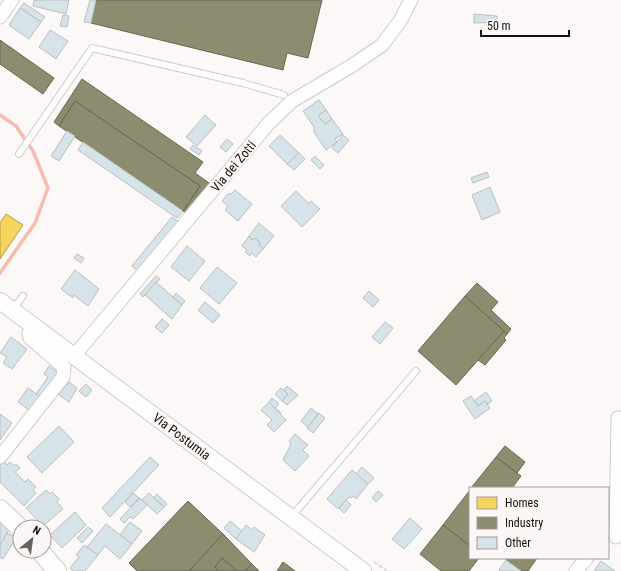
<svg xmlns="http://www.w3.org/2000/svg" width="621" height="571" font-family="'Roboto Condensed',sans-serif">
  <rect width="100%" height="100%" fill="#fbf8f7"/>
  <polygon fill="#f6d55c" stroke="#b39a45" points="6,214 23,225 0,259 0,223"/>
  <g fill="#8c8c6e" stroke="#696751">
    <polygon points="96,0 322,0 308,58 287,53 283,70 91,23"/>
    <polygon points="0,40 54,78 43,94 0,64"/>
    <polygon points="82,79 203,162 195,173 212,185 188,214 183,211 200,186 75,101 59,126 54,122"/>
    <polygon points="75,101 200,186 183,211 59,126"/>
    <polygon points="477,283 498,302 491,310 511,329 507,334 465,296"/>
    <polygon points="465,296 504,331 456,385 418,351"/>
    <polygon points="504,331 507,334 504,338 506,340 485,365 478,360"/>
    <polygon points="505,446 525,462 517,473 496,457"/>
    <polygon points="496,457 521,476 512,488 471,488"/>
    <polygon points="470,490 470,546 443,525"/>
    <polygon points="188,501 223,534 189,571 137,571 129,563"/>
    <polygon points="443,525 470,546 470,558 479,558 469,571 441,571 420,554"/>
    <polygon points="223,534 252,564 245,571 237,571 222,558 215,567 218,571 189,571"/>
    <polygon points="222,558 237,571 218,571 215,567"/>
    <polygon points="508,558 537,558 528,571 521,571 506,560"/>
    <polygon points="283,562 295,571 277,571"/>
    <polygon points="252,564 259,571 245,571"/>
  </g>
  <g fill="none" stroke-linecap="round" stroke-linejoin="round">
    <polyline stroke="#f6bcb0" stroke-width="3.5" points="0,115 16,126 33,151 48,188 35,223 0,273"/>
  </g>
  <g fill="#d6e3e8" stroke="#bcbebf">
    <polygon points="34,0 69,0 66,14 33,6"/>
    <polygon points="90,0 96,0 91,23 84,22"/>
    <polygon points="24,3 45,17 41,22 20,8"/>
    <polygon points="20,8 41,22 29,39 9,25"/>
    <polygon points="474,14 497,16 497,22 474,23"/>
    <polygon points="63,15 69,16 67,27 60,26"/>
    <polygon points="50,30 68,41 56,59 39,47"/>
    <polygon points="319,100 326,110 318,116 325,124 332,119 343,134 335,139 337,142 326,150 314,132 314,127 303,111"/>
    <polygon points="326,110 332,119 325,124 318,116"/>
    <polygon points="205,115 216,125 197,146 186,137"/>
    <polygon points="67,131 75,136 59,161 51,156"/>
    <polygon points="280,135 299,153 287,164 269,146"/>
    <polygon points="343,135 349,140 338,153 332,148"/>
    <polygon points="227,139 233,144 226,152 220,147"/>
    <polygon points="83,142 183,211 177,218 78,150"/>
    <polygon points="193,145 202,151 199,155 190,149"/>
    <polygon points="299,153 305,159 294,170 287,164"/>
    <polygon points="315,156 324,165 320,169 311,160"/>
    <polygon points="487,172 489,177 473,183 471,178"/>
    <polygon points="490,187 500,212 482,220 472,195"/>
    <polygon points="235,190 252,204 238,221 225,210 228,206 222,201 228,194 231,194"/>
    <polygon points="296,191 309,204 311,201 320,209 302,227 281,206"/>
    <polygon points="172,217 180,223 139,272 132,266"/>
    <polygon points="259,223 274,236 263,249 259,245 260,242 254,238 252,240 249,236"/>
    <polygon points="249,236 252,240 254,238 260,242 259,245 263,249 256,257 252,253 250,256 245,252 247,250 242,246"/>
    <polygon points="187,246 205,261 189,281 171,267"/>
    <polygon points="77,254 84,258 81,263 74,258"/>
    <polygon points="217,267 237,283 219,304 200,288"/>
    <polygon points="75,270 99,289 88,306 74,295 73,298 61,289"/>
    <polygon points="156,276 160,279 143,297 140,294"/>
    <polygon points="156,282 182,305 172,319 145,295"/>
    <polygon points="369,291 379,300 373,307 363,298"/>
    <polygon points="176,293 185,301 182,305 173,297"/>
    <polygon points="205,302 220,315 213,323 198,310"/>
    <polygon points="162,319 169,325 162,333 155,327"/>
    <polygon points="385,322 393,328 380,344 372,337"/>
    <polygon points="11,337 27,349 12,369 3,363 7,357 0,353"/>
    <polygon points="49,366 60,374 43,399 36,394 48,377 44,374"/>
    <polygon points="62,382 67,385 69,382 77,388 69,402 55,392"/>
    <polygon points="86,384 92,390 86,397 79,391"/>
    <polygon points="287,386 298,395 287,405 282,401 288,394 284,390"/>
    <polygon points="28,388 43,399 33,413 18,402"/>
    <polygon points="281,388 288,394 282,401 275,394"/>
    <polygon points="486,392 492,401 488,404 485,401 478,406 474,401"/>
    <polygon points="471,396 478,406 485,401 490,408 475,419 463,401"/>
    <polygon points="272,398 279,404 275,408 281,413 279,414 269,402"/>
    <polygon points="269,402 286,420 274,432 267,425 272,420 261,410"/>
    <polygon points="311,408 318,414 308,427 301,421"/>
    <polygon points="319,413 325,418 313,433 307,428"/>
    <polygon points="0,414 12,423 0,440"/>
    <polygon points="59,426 74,442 42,473 27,457"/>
    <polygon points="295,434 308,445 303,450 309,456 295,471 283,460 291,444 289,441"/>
    <polygon points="150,457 159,465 110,517 102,508"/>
    <polygon points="4,461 7,465 10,462 14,466 16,464 20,468 15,472 25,482 28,479 36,487 33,490 36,493 24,506 0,482 0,465"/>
    <polygon points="362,467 374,478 368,484 356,474"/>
    <polygon points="352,470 368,484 356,499 353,496 351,498 349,497 338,509 327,499"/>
    <polygon points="46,490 50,494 52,492 59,499 57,502 63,509 43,526 26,508"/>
    <polygon points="378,491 383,495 376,502 372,498"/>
    <polygon points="133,493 139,498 130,507 125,502"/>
    <polygon points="149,493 164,507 157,514 142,500"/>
    <polygon points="157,494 167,504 164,507 154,498"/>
    <polygon points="140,498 147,505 133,519 130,517 124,523 120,519"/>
    <polygon points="346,500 351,505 344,513 339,508"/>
    <polygon points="75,512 86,525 62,548 50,535"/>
    <polygon points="410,518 422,529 404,549 392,539"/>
    <polygon points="0,520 10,528 1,544 0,543"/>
    <polygon points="230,521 242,531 236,539 224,528"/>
    <polygon points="130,522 142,531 132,544 120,535"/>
    <polygon points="106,524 132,544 120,559 105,546 98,555 87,547"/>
    <polygon points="246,525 252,530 254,527 265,535 254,552 236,539"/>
    <polygon points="88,527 93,531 82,543 77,538"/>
    <polygon points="7,533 16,538 3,559 0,557 0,545"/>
    <polygon points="84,545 98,555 85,571 73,571 70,568 79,557 76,555"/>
    <polygon points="506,560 521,571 500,571 499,570"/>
    <polygon points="601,561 615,571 594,571"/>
  </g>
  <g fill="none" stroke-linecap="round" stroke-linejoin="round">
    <g stroke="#d1cbca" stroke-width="8">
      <g id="service">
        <polyline points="19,154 92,48 243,83 284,95"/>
        <polyline points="12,310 23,296"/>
        <polyline points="292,516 416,371"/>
      </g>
    </g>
    <g stroke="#d1cbca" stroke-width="15">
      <g id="minor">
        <polyline points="0,17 12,0"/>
        <polyline points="74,356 268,124 292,101 353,65 382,45 400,21 411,0"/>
        <polyline points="0,457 63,377 64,367 30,338 29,333 33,325"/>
        <polyline points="616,537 618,418"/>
        <polyline points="576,571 587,558"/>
      </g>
    </g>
    <g stroke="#d1cbca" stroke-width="18">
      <polyline id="tertiary" points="0,301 363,571"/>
    </g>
    <g stroke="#d1cbca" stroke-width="20">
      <g id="secondary">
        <polyline points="0,509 20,528"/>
        <polyline points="40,551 57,571"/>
      </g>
    </g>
    <polyline stroke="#d8d8d8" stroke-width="2" stroke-dasharray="4 2" stroke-linecap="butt" points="374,562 387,571"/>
    <use href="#service" stroke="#fefefe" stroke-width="6"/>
    <use href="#minor" stroke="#fefefe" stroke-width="13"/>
    <use href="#tertiary" stroke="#fefefe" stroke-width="16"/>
    <use href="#secondary" stroke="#fefefe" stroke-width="18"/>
  </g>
  <g text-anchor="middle" stroke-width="4" stroke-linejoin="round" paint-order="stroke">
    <g font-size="13" fill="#18100e" stroke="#fcf7f6">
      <text transform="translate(233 166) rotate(-50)" y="5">Via dei Zotti</text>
      <text transform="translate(182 436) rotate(37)" y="5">Via Postumia</text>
    </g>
  </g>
  <rect x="469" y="487" width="140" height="72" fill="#fcf7f6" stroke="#a19b99"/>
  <rect x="477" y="497" width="20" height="12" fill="#f6d55c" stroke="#a19b99"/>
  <text x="505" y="507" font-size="12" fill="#18100e">Homes</text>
  <rect x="477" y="517" width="20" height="12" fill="#8c8c6e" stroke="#a19b99"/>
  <text x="505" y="527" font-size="12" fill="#18100e">Industry</text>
  <rect x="477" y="537" width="20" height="12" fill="#d6e3e8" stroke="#a19b99"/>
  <text x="505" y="547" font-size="12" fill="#18100e">Other</text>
  <g transform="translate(32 539) rotate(29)"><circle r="19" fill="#fcf7f6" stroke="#a19b99"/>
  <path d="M0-3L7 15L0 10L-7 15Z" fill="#676160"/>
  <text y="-6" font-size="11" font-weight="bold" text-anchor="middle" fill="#18100e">N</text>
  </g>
  <path d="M481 30v6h88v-6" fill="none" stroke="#18100e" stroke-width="2"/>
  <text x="487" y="30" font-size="12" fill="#18100e" stroke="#fcf7f6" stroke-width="3" paint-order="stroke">50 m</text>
</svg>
